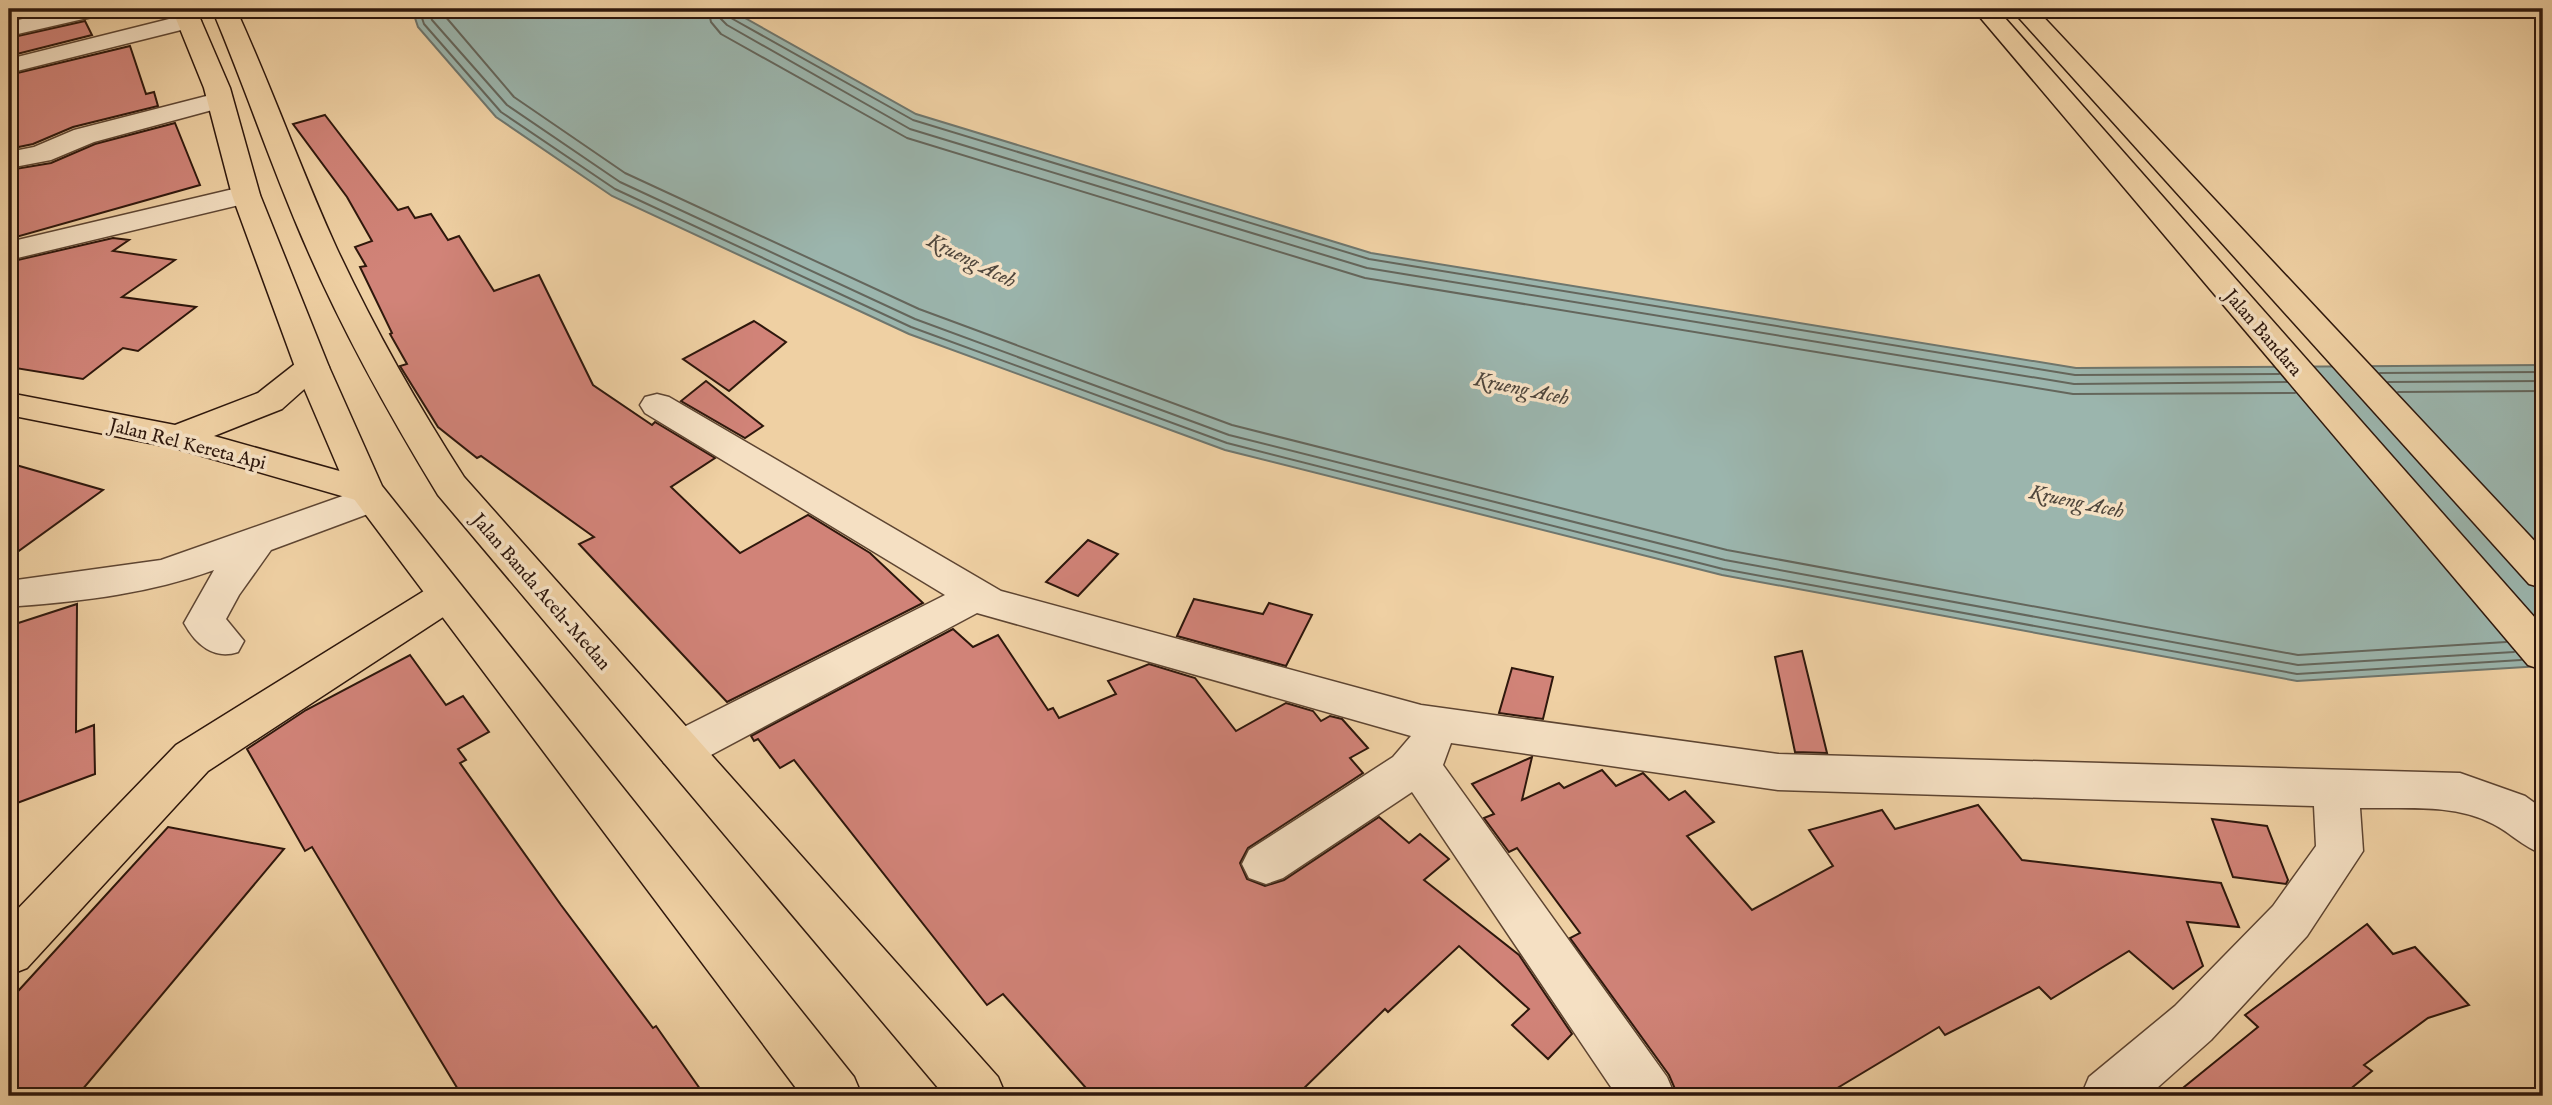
<svg xmlns="http://www.w3.org/2000/svg" width="2552" height="1105" font-family="'IM FELL English',serif">
  <rect width="100%" height="100%" fill="#efd0a3"/>
  <filter id="stains"><feTurbulence type="fractalNoise" baseFrequency=".00286" numOctaves="4"/><feColorMatrix values="0 0 0 0 .2 0 0 0 0 .09 0 0 0 0 .02 0 0 0 .5 -.17"/></filter>
  <radialGradient id="worn" r=".72"><stop offset=".6" stop-color="#630" stop-opacity="0"/><stop offset="1" stop-color="#630" stop-opacity=".3"/></radialGradient>
  <polygon fill="#9bb5ad" stroke="#6f766d" stroke-width="2" points="412,9 729,9 916,114 1371,253 2076,368 2543,365 2543,666 2297,681 1722,575 1225,450 909,334 612,196 496,117 418,27"/>
  <g fill="none" stroke-linecap="round" stroke-linejoin="round">
    <g stroke="#64665c" stroke-width="2">
      <polyline points="419,9 424,24 501,112 615,189 911,327 1227,443 1723,569 2297,674 2521,660"/>
      <polyline points="428,9 432,20 507,105 620,182 915,319 1229,435 1725,560 2298,665 2514,652"/>
      <polyline points="439,9 514,97 625,173 919,309 1232,425 1727,550 2298,655 2506,642"/>
      <polyline points="708,9 711,22 721,34 907,138 1365,278 2073,394 2295,393"/>
      <polyline points="719,9 720,18 727,25 910,129 1367,268 2074,384 2287,382"/>
      <polyline points="727,9 731,18 913,120 1369,259 2075,375 2279,374"/>
      <polyline points="2380,373 2543,372"/>
      <polyline points="2388,382 2543,381"/>
      <polyline points="2398,392 2543,391"/>
    </g>
  </g>
  <g fill="#d18378" stroke="#2e170c" stroke-width="2">
    <polygon points="85,21 92,35 9,56 9,38"/>
    <polygon points="130,46 146,94 154,92 158,106 73,127 33,144 9,149 9,75"/>
    <polygon points="325,115 398,210 408,207 415,218 431,214 448,240 459,236 494,291 539,275 593,385 652,425 655,422 715,458 671,487 740,553 808,515 870,553 923,603 727,702 579,544 594,537 481,456 477,458 438,427 400,366 407,364 390,334 392,333 360,267 366,266 355,247 372,241 347,197 293,124"/>
    <polygon points="175,123 200,185 9,239 9,170 51,163 95,144"/>
    <polygon points="113,238 129,240 113,251 175,260 122,297 196,307 138,351 123,348 83,379 9,367 9,262"/>
    <polygon points="754,321 786,342 729,391 683,359"/>
    <polygon points="706,381 763,426 745,438 681,401"/>
    <polygon points="9,463 103,490 9,558"/>
    <polygon points="1088,540 1118,554 1078,596 1046,582"/>
    <polygon points="1194,599 1263,614 1269,603 1312,615 1286,666 1177,636"/>
    <polygon points="77,604 76,732 94,725 95,774 9,806 9,626"/>
    <polygon points="953,629 973,647 998,635 1048,710 1053,708 1059,718 1116,694 1108,681 1149,664 1195,678 1236,731 1286,703 1313,711 1321,721 1330,716 1342,719 1368,748 1350,758 1363,773 1248,848 1240,863 1247,879 1265,886 1284,880 1379,817 1409,843 1420,834 1449,859 1424,880 1519,955 1572,1034 1548,1059 1512,1025 1529,1009 1459,946 1388,1012 1385,1009 1296,1096 1093,1096 1003,994 987,1005 794,760 780,768 758,739 754,741 751,736"/>
    <polygon points="1802,651 1827,753 1795,752 1775,657"/>
    <polygon points="410,655 446,705 463,696 489,732 458,749 466,760 460,763 561,905 653,1028 656,1026 705,1096 462,1096 312,847 305,851 247,749 306,710"/>
    <polygon points="1512,668 1553,677 1543,719 1499,713"/>
    <polygon points="1532,757 1522,800 1559,783 1564,788 1602,770 1616,786 1643,773 1669,800 1685,791 1714,822 1687,836 1752,910 1833,866 1809,830 1882,810 1895,829 1978,805 2022,860 2221,883 2239,927 2187,922 2203,966 2173,989 2129,951 2051,999 2039,987 1945,1035 1939,1027 1824,1096 1678,1096 1669,1075 1570,938 1580,933 1517,848 1509,852 1484,818 1494,814 1472,784"/>
    <polygon points="2212,819 2267,826 2288,880 2286,884 2233,877"/>
    <polygon points="168,827 284,849 77,1096 9,1096 9,1001"/>
    <polygon points="2367,924 2393,954 2415,947 2469,1005 2428,1018 2364,1065 2372,1071 2342,1096 2173,1096 2258,1027 2245,1015"/>
  </g>
  <g fill="none" stroke-linecap="round" stroke-linejoin="round">
    <g stroke="#5e4532" stroke-width="3">
      <g id="minor">
        <polygon points="67,9 109,9 105,14 9,36 9,22"/>
        <polygon points="189,14 197,16 201,21 197,26 9,73 9,59"/>
        <polygon points="218,93 227,96 231,101 227,106 94,142 51,160 9,168 9,152 34,147 74,130"/>
        <polygon points="246,186 256,189 260,195 256,201 9,260 9,242"/>
        <path d="M 657,394 L 669,397 L 1001,591 L 1421,705 L 1778,754 L 2460,773 L 2525,796 L 2543,809 L 2543,854 C 2523,847 2511,833 2493,824 C 2454,803 2403,809 2360,808 L 2363,851 L 2307,936 L 2211,1040 L 2148,1096 L 2081,1096 L 2089,1077 L 2175,1006 L 2273,906 L 2316,846 L 2314,806 L 1778,790 L 1451,743 L 1443,765 L 1667,1077 L 1675,1096 L 1617,1096 L 1412,792 L 1283,878 L 1266,884 L 1249,878 L 1242,864 L 1249,850 L 1393,757 L 1411,736 L 977,613 L 696,763 L 680,768 L 664,763 L 658,750 L 664,737 L 945,595 L 645,413 L 640,405 L 645,397 Z"/>
        <path d="M 371,486 L 384,490 L 390,499 L 384,508 L 271,550 L 239,595 L 226,619 L 244,641 L 238,652 C 214,660 196,645 184,623 L 214,570 C 150,593 86,601 19,606 L 9,603 L 9,581 L 161,560 Z"/>
      </g>
    </g>
    <g stroke="#2e170c" stroke-width="3">
      <g id="major">
        <polygon points="312,357 324,360 329,367 282,409 214,436 379,482 384,491 379,500 366,503 175,448 9,415 9,393 175,425 258,393 300,360"/>
        <polygon points="446,582 460,586 466,596 460,606 208,771 27,968 9,975 9,918 176,745 432,586"/>
      </g>
    </g>
    <g stroke="#2e170c" stroke-width="3">
      <g id="highway">
        <polygon points="172,9 196,9 230,88 260,195 329,367 382,486 854,1077 862,1096 802,1096 348,491 295,367 232,195 204,88"/>
        <path d="M 212,9 L 236,9 C 272,88 301,170 337,249 C 374,328 417,404 464,477 L 998,1077 L 1006,1096 L 945,1096 L 438,495 C 390,416 345,336 308,251 C 273,172 246,89 212,9 Z"/>
        <polygon points="1973,9 1997,9 2543,627 2543,670 2528,665"/>
        <polygon points="2011,9 2036,9 2543,550 2543,588 2529,584"/>
      </g>
    </g>
    <use href="#minor" fill="#f5e0c3" fill-rule="evenodd"/>
    <use href="#major" fill="#efd0a3" fill-rule="evenodd"/>
    <use href="#highway" fill="#efd0a3" fill-rule="evenodd"/>
  </g>
  <g text-anchor="middle" stroke-width="7" stroke-linejoin="round" paint-order="stroke">
    <g font-size="19" fill="#2e170c" stroke="#f5e0c3">
      <text transform="translate(2264 332) rotate(49)" y="7">Jalan Bandara</text>
      <text transform="translate(188 443) rotate(14)" y="7">Jalan Rel Kereta Api</text>
      <text transform="translate(542 591) rotate(49)" y="7">Jalan Banda Aceh-Medan</text>
    </g>
    <g font-size="21" font-style="italic" fill="#4f463c" stroke="#f5e0c3">
      <text transform="translate(972 260) rotate(27)" y="7">Krueng Aceh</text>
      <text transform="translate(1522 388) rotate(12)" y="7">Krueng Aceh</text>
      <text transform="translate(2077 501) rotate(12)" y="7">Krueng Aceh</text>
    </g>
  </g>
  <rect width="2552" height="1105" fill="none" stroke="#efd0a3" stroke-width="35"/>
  <rect x="10" y="10" width="2531" height="1084" fill="none" stroke="#2e170c" stroke-width="3.5"/>
  <rect x="18" y="18" width="2517" height="1070" fill="none" stroke="#2e170c" stroke-width="2"/>
  <rect width="100%" height="100%" filter="url(#stains)"/>
  <rect width="100%" height="100%" fill="url(#worn)"/>
</svg>
